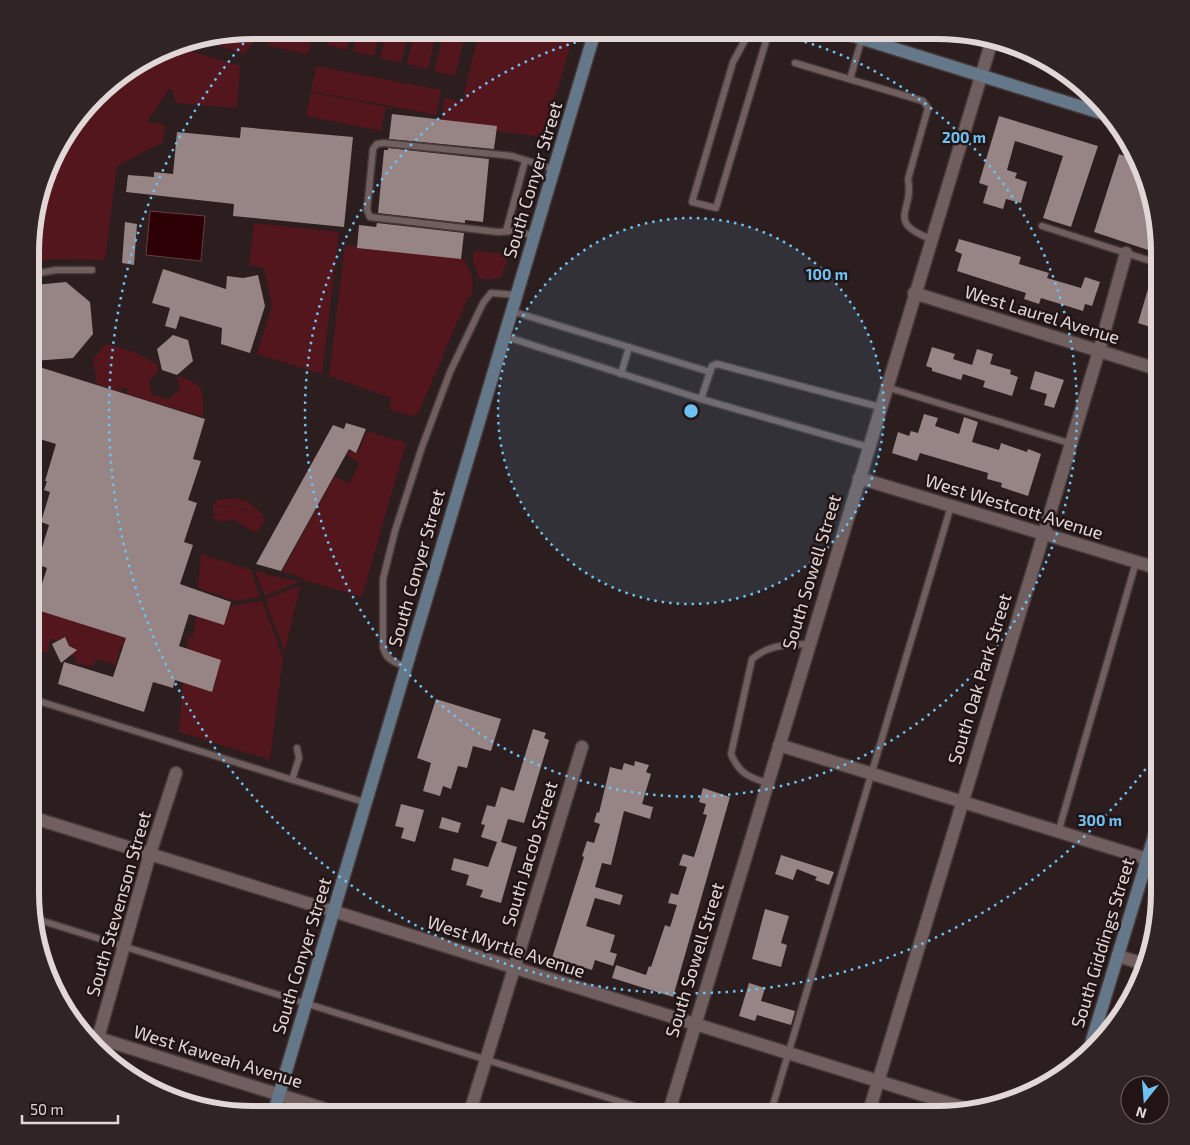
<svg xmlns="http://www.w3.org/2000/svg" width="1190" height="1145" font-family="'Exo 2',sans-serif">
  <rect width="100%" height="100%" fill="#2c1d1e"/>
  <g fill="#54161d">
    <polygon points="252,30 264,30 244,54 198,39"/>
    <polygon points="272,30 314,30 308,54 268,46"/>
    <polygon points="330,30 352,30 347,50 327,45"/>
    <polygon points="358,30 381,30 374,56 353,51"/>
    <polygon points="387,30 409,30 401,63 380,58"/>
    <polygon points="415,30 437,30 428,69 407,64"/>
    <polygon points="444,31 466,31 455,76 434,71"/>
    <polygon points="479,31 575,31 543,137 442,124 444,98 462,102"/>
    <polygon points="174,46 240,66 237,108 176,103 172,89 169,89 147,122 165,125 163,142 117,166 105,260 48,259 34,267 34,209 60,141 106,85"/>
    <polygon points="316,66 441,90 436,115 311,91"/>
    <polygon points="311,92 386,107 381,131 306,116"/>
    <polygon points="254,223 339,232 322,374 257,354 272,306 264,268 249,265"/>
    <path d="M 345,245 L 462,258 C 472,269 475,283 471,297 L 468,297 L 418,414 L 411,416 L 389,409 L 391,398 L 329,376 Z"/>
    <polygon points="474,251 509,254 501,277 488,280 479,278 473,261"/>
    <path d="M 106,344 L 135,352 L 157,364 L 159,370 L 149,381 L 152,395 L 169,399 L 180,390 L 177,376 C 204,384 204,390 203,417 L 127,394 L 128,389 L 123,387 L 121,392 L 97,384 L 93,359 Z"/>
    <polygon points="367,431 406,443 362,597 303,580 303,578 282,571 335,476 349,484 360,463 347,455 349,450 358,453"/>
    <path d="M 236,498 L 248,502 L 264,515 L 262,518 L 265,521 L 256,533 L 234,520 L 218,522 L 217,519 L 214,519 L 213,516 L 223,515 L 213,515 L 213,508 L 236,506 L 254,516 C 241,504 230,506 213,507 L 213,504 L 217,503 L 217,500 Z"/>
    <polygon points="201,554 251,570 260,597 236,601 198,588"/>
    <polygon points="255,571 299,582 265,596"/>
    <polygon points="300,586 285,651 266,603 268,598"/>
    <polygon points="262,601 283,658 270,760 179,732 183,682 212,692 216,679 190,670 217,673 221,660 187,649 188,636 193,637 196,616 224,625 231,606"/>
    <polygon points="32,608 182,655 181,665 121,646 116,665 96,659 93,667 76,663 77,658 71,656 74,649 69,646 65,637 57,641 51,638 47,653 32,648"/>
  </g>
  <polygon fill="#2d0005" stroke="#634044" points="150,211 205,216 201,261 146,255"/>
  <g fill="#978484">
    <polygon points="392,114 497,126 494,149 389,139"/>
    <polygon points="999,116 1098,146 1071,227 1043,218 1063,156 1015,141 1007,170 1017,173 1015,178 1027,182 1021,203 1006,199 1003,209 983,203 988,186 979,183"/>
    <polygon points="241,127 353,137 344,227 233,216 234,204 126,192 128,175 154,177 154,172 173,174 177,132 240,138"/>
    <polygon points="388,148 489,159 483,222 465,220 465,223 378,213 384,150 388,150"/>
    <polygon points="1119,154 1139,161 1143,167 1160,238 1160,254 1094,232"/>
    <polygon points="125,222 137,224 134,265 122,263"/>
    <polygon points="377,223 464,233 461,259 357,248 359,225 376,227"/>
    <polygon points="959,239 1021,257 1019,264 1049,273 1047,278 1081,288 1085,277 1100,282 1092,306 1085,304 1083,311 1041,298 1039,304 1024,299 1026,293 957,271 962,254 955,251"/>
    <polygon points="163,269 226,289 227,276 243,278 258,275 265,306 250,353 221,344 222,328 180,316 176,329 165,326 170,308 152,303"/>
    <polygon points="1151,279 1160,282 1156,298 1160,299 1160,330 1138,323"/>
    <polygon points="66,282 90,302 93,334 73,358 33,361 34,285"/>
    <polygon points="173,335 188,340 193,361 177,375 162,370 157,349"/>
    <polygon points="932,347 955,354 953,359 972,365 977,349 993,354 990,364 1011,370 1010,374 1018,377 1012,396 983,387 985,381 963,374 961,380 932,371 932,368 926,366"/>
    <polygon points="33,365 205,419 193,459 201,461 188,500 197,503 184,542 193,545 180,584 231,602 224,625 189,614 179,646 221,660 212,692 175,680 173,688 153,682 144,712 58,684 64,662 113,677 126,638 34,609 47,568 37,564 49,525 41,522 50,492 44,490 47,481 45,481 56,444 33,437"/>
    <polygon points="1035,371 1064,380 1054,408 1044,405 1047,394 1030,389"/>
    <polygon points="924,414 938,418 935,426 959,434 964,417 978,422 972,442 999,450 1001,443 1027,452 1028,449 1041,454 1028,496 1001,487 1002,483 987,479 988,473 964,466 920,453 917,461 892,453 898,432 909,436 911,431 918,433"/>
    <polygon points="346,423 366,429 356,453 349,449 281,571 256,564 333,425 344,429"/>
    <polygon points="65,637 69,646 77,650 61,663 52,644"/>
    <polygon points="436,699 501,719 491,751 473,746 467,768 458,766 451,789 443,786 440,796 423,791 431,763 417,758"/>
    <polygon points="533,729 546,733 544,738 549,740 524,823 508,819 501,842 517,847 501,903 480,897 483,890 466,885 469,875 451,870 454,858 488,867 497,842 481,837 485,825 481,824 487,805 495,807 501,787 514,791"/>
    <polygon points="635,761 649,765 646,772 651,774 642,804 653,807 650,819 624,811 611,865 602,863 595,887 623,895 620,905 595,898 586,926 615,935 610,952 617,954 613,966 595,960 592,970 552,958 584,857 582,856 587,841 594,843 600,824 594,822 597,812 599,813 610,767 622,770 624,763 634,766"/>
    <polygon points="703,788 730,797 673,997 612,978 616,965 646,975 649,966 651,967 665,925 670,927 677,905 668,903 671,893 678,895 687,867 679,865 683,854 694,857 707,815 703,814 706,804 699,802"/>
    <polygon points="401,804 424,810 415,842 401,838 404,828 395,826"/>
    <polygon points="442,817 461,823 458,833 439,828"/>
    <polygon points="781,855 834,872 829,885 815,880 817,877 797,869 793,880 775,874"/>
    <polygon points="765,909 789,916 781,943 787,945 781,967 752,959"/>
    <polygon points="749,983 765,988 761,1001 795,1011 791,1025 757,1015 755,1021 739,1016"/>
  </g>
  <g fill="none" stroke-linecap="round" stroke-linejoin="round">
    <g stroke="#45393a" stroke-width="9">
      <g id="lane">
        <polyline points="750,31 733,62 692,202 716,208 769,31"/>
        <path d="M 795,63 L 923,101 L 928,108 L 908,179 C 915,211 884,221 931,239"/>
        <polyline points="850,79 862,38"/>
        <polyline points="1042,226 1160,264"/>
        <polyline points="506,231 525,161"/>
        <polyline points="534,236 515,231 498,232 370,217 367,210 373,149 377,144 384,143 512,156 554,169"/>
        <polyline points="34,274 56,270 92,270"/>
        <polyline points="511,311 710,372"/>
        <polyline points="504,336 701,399 868,447"/>
        <polyline points="621,374 629,347"/>
        <polyline points="886,387 1069,443"/>
        <polyline points="701,399 712,366 717,364 880,407"/>
        <path d="M 406,667 C 394,662 386,660 383,647 L 383,579 L 395,531 L 422,447 L 450,372 L 483,303 L 491,293 L 516,295"/>
        <polyline points="32,699 367,803"/>
        <polyline points="292,780 299,758 297,748"/>
        <path d="M 767,783 C 748,777 739,773 731,754 L 752,659 C 770,644 786,645 809,644"/>
        <polyline points="1058,833 1136,562"/>
        <polyline points="1145,867 1160,871"/>
        <polyline points="33,918 663,1115"/>
        <polyline points="770,1115 951,506"/>
      </g>
    </g>
    <g stroke="#45393a" stroke-width="15">
      <g id="street">
        <polyline points="914,293 1160,370"/>
        <polyline points="859,478 1160,569"/>
        <polyline points="779,745 1147,859"/>
        <polyline points="31,817 971,1110"/>
        <polyline points="1118,956 1144,964"/>
        <polyline points="82,1033 344,1115"/>
        <polyline points="96,1045 150,854 176,773"/>
        <polyline points="469,1115 582,747"/>
        <polyline points="668,1115 992,40"/>
        <polyline points="868,1115 1099,351 1126,253"/>
      </g>
    </g>
    <g stroke="#45393a" stroke-width="15">
      <g id="secondary">
        <polyline points="841,32 1114,117"/>
        <polyline points="1089,1050 1160,817"/>
        <polyline points="273,1115 595,31"/>
      </g>
    </g>
    <use href="#lane" stroke="#715f5f" stroke-width="6"/>
    <use href="#street" stroke="#715f5f" stroke-width="12"/>
    <use href="#secondary" stroke="#64788a" stroke-width="12"/>
  </g>
  <circle cx="691" cy="411" r="193" fill="#6ec2f3" fill-opacity=".12"/>
  <g fill="none" stroke="#6ec2f3" stroke-width="2.5" stroke-dasharray="2.5 5">
    <circle cx="691" cy="411" r="193"/>
    <path d="M761 31A386 386 0 1 1 621 31"/>
    <path d="M1159 751A579 579 0 1 1 254 31"/>
  </g>
  <g text-anchor="middle" stroke-width="5" stroke-linejoin="round" paint-order="stroke">
    <g font-size="18" fill="#e2d7d7" stroke="#221415">
      <text transform="translate(533 180) rotate(-73)" y="6">South Conyer Street</text>
      <text transform="translate(1042 315) rotate(17)" y="6">West Laurel Avenue</text>
      <text transform="translate(1014 507) rotate(17)" y="6">West Westcott Avenue</text>
      <text transform="translate(417 568) rotate(-74)" y="6">South Conyer Street</text>
      <text transform="translate(812 572) rotate(-73)" y="6">South Sowell Street</text>
      <text transform="translate(980 679) rotate(-73)" y="6">South Oak Park Street</text>
      <text transform="translate(530 854) rotate(-73)" y="6">South Jacob Street</text>
      <text transform="translate(119 904) rotate(-74)" y="6">South Stevenson Street</text>
      <text transform="translate(1103 943) rotate(-73)" y="6">South Giddings Street</text>
      <text transform="translate(506 947) rotate(18)" y="6">West Myrtle Avenue</text>
      <text transform="translate(302 956) rotate(-73)" y="6">South Conyer Street</text>
      <text transform="translate(695 960) rotate(-73)" y="6">South Sowell Street</text>
      <text transform="translate(218 1057) rotate(17)" y="6">West Kaweah Avenue</text>
    </g>
  </g>
  <path d="M0 0H1190V1145H0ZM253 39H937A214 214 0 0 1 1151 253V892A214 214 0 0 1 937 1106H253A214 214 0 0 1 39 892V253A214 214 0 0 1 253 39Z" fill="#312425" fill-rule="evenodd"/>
  <path fill="none" stroke="#e2d7d7" stroke-width="6" d="M253 39H937A214 214 0 0 1 1151 253V892A214 214 0 0 1 937 1106H253A214 214 0 0 1 39 892V253A214 214 0 0 1 253 39Z"/>
  <circle cx="691" cy="411" r="8" fill="#6ec2f3" stroke="#221415" stroke-width="2.5"/>
  <g font-size="15" text-anchor="middle" font-weight="bold" fill="#6ec2f3" stroke="#221415" stroke-width="5" stroke-linejoin="round" paint-order="stroke">
    <text x="964" y="143">200 m</text>
    <text x="827" y="280">100 m</text>
    <text x="1100" y="826">300 m</text>
  </g>
  <g transform="translate(1145 1100) rotate(197)"><circle r="24" fill="#221415" stroke="#6f6263"/>
  <path d="M0-4L9 19L0 12L-9 19Z" fill="#6ec2f3"/>
  <text y="-8" font-size="14" font-weight="bold" text-anchor="middle" fill="#e2d7d7">N</text>
  </g>
  <path d="M22 1115v8h96v-8" fill="none" stroke="#e2d7d7" stroke-width="2.5"/>
  <text x="30" y="1115" font-size="15" fill="#e2d7d7" stroke="#221415" stroke-width="4" paint-order="stroke">50 m</text>
</svg>
